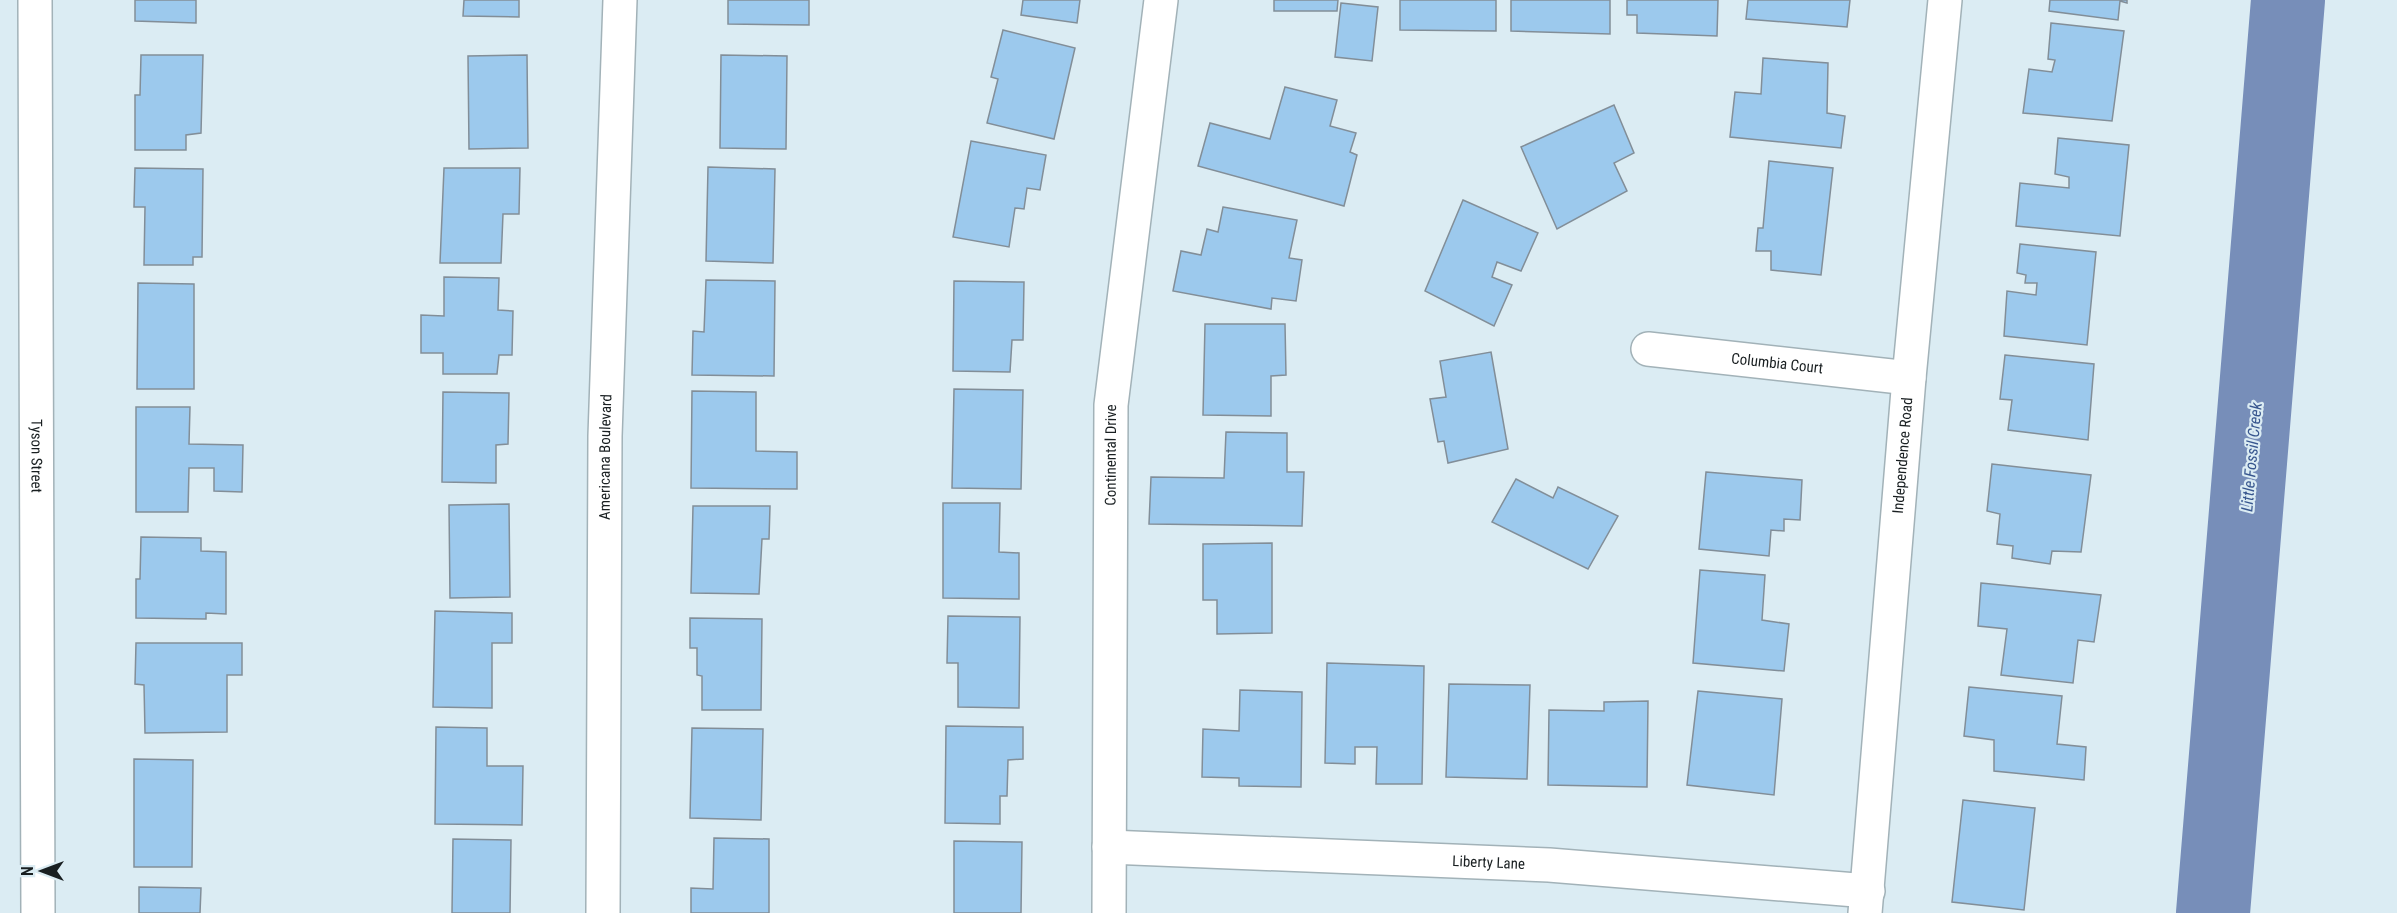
<svg xmlns="http://www.w3.org/2000/svg" width="2397" height="913" font-family="'Roboto Condensed',sans-serif">
  <rect width="100%" height="100%" fill="#dbecf3"/>
  <g fill="none" stroke-linecap="round" stroke-linejoin="round">
    <polyline stroke="#778eb9" stroke-width="74" points="2213,913 2288,0"/>
  </g>
  <g fill="#9cc9ed" stroke="#828e98" stroke-width="1.5">
    <polygon points="135,0 196,0 196,23 135,21"/>
    <polygon points="464,0 519,0 519,17 463,16"/>
    <polygon points="728,0 809,0 809,25 728,24"/>
    <polygon points="1023,0 1080,0 1077,23 1021,15"/>
    <polygon points="1274,0 1338,0 1337,11 1274,11"/>
    <polygon points="1400,0 1496,0 1496,31 1400,30"/>
    <polygon points="1511,0 1610,0 1610,34 1511,31"/>
    <polygon points="1627,0 1718,0 1717,36 1637,33 1637,15 1627,15"/>
    <polygon points="1748,0 1850,0 1847,27 1746,19"/>
    <polygon points="2050,0 2127,0 2127,3 2120,1 2118,20 2049,11"/>
    <polygon points="1341,3 1378,7 1372,61 1335,57"/>
    <polygon points="2051,23 2124,31 2112,121 2023,113 2029,69 2052,72 2055,60 2048,59"/>
    <polygon points="1003,30 1075,48 1054,139 987,123 998,79 991,77"/>
    <polygon points="141,55 203,55 201,133 186,135 186,150 135,150 135,95 140,95"/>
    <polygon points="527,55 528,148 469,149 468,56"/>
    <polygon points="721,55 787,56 786,149 720,148"/>
    <polygon points="1763,58 1828,63 1827,113 1845,116 1841,148 1730,137 1735,92 1761,94"/>
    <polygon points="1285,87 1337,100 1330,126 1356,133 1350,152 1357,155 1344,206 1198,166 1210,123 1270,139"/>
    <polygon points="1614,105 1634,153 1614,163 1627,191 1557,229 1521,147"/>
    <polygon points="2058,138 2129,145 2120,236 2016,226 2020,183 2069,188 2069,177 2055,174"/>
    <polygon points="971,141 1046,155 1040,190 1027,188 1024,209 1015,208 1009,247 953,237"/>
    <polygon points="1769,161 1833,168 1821,275 1771,270 1771,251 1756,251 1758,228 1763,228"/>
    <polygon points="708,167 775,169 773,263 706,261"/>
    <polygon points="135,168 203,169 202,257 193,257 193,265 144,265 145,207 134,207"/>
    <polygon points="444,168 520,168 519,214 503,214 501,263 440,263"/>
    <polygon points="1463,200 1538,233 1521,271 1497,262 1492,277 1512,285 1494,326 1425,291"/>
    <polygon points="1223,207 1297,220 1289,258 1302,260 1296,301 1272,298 1271,309 1173,291 1181,251 1201,255 1207,229 1218,232"/>
    <polygon points="2020,244 2096,252 2087,345 2004,336 2007,291 2036,295 2037,283 2025,283 2026,275 2017,273"/>
    <polygon points="444,277 499,278 498,310 513,311 512,355 499,355 497,374 443,374 443,353 421,353 421,315 444,316"/>
    <polygon points="706,280 775,281 774,376 692,375 693,331 704,332"/>
    <polygon points="954,281 1024,282 1023,340 1012,340 1010,372 953,371"/>
    <polygon points="138,283 194,284 194,389 137,389"/>
    <polygon points="1205,324 1285,324 1286,375 1271,376 1271,416 1203,415"/>
    <polygon points="1491,352 1508,449 1448,463 1444,441 1438,442 1430,399 1446,397 1440,361"/>
    <polygon points="2005,355 2094,364 2088,440 2008,430 2012,400 2000,399"/>
    <polygon points="954,389 1023,390 1021,489 952,488"/>
    <polygon points="692,391 756,392 756,451 797,452 797,489 691,488"/>
    <polygon points="443,392 509,393 508,444 496,445 496,483 442,482"/>
    <polygon points="136,407 190,407 189,444 243,445 242,492 214,491 214,468 189,468 188,512 136,512"/>
    <polygon points="1226,432 1287,433 1287,472 1304,472 1302,526 1149,524 1151,477 1224,478"/>
    <polygon points="1992,464 2091,475 2081,552 2052,551 2050,564 2012,558 2013,546 1997,544 2000,514 1987,511"/>
    <polygon points="1706,472 1802,480 1800,520 1784,519 1784,531 1771,530 1769,556 1699,549"/>
    <polygon points="1516,479 1553,498 1558,487 1618,516 1588,569 1492,522"/>
    <polygon points="943,503 1000,503 999,552 1019,553 1019,599 943,598"/>
    <polygon points="509,504 510,597 450,598 449,505"/>
    <polygon points="693,506 770,506 769,539 762,539 759,594 691,593"/>
    <polygon points="141,537 201,538 201,551 226,552 226,614 206,613 206,619 136,618 136,579 140,579"/>
    <polygon points="1272,543 1272,633 1217,634 1217,600 1203,600 1203,544"/>
    <polygon points="1700,570 1765,575 1762,620 1789,624 1784,671 1693,663"/>
    <polygon points="1981,583 2101,595 2094,642 2078,640 2073,683 2001,675 2007,629 1978,626"/>
    <polygon points="435,611 512,613 512,643 492,643 492,708 433,707"/>
    <polygon points="948,616 1020,617 1019,708 958,707 958,663 947,663"/>
    <polygon points="690,618 762,619 761,710 702,710 702,676 697,675 697,648 690,648"/>
    <polygon points="136,643 242,643 242,675 227,675 227,732 145,733 144,685 135,684"/>
    <polygon points="1327,663 1424,666 1422,784 1376,784 1377,747 1355,747 1355,764 1325,763"/>
    <polygon points="1449,684 1530,685 1527,779 1446,777"/>
    <polygon points="1969,687 2062,696 2057,744 2086,747 2084,780 1994,771 1994,740 1964,736"/>
    <polygon points="1240,690 1302,692 1301,787 1239,786 1239,778 1202,777 1203,729 1239,731"/>
    <polygon points="1698,691 1782,699 1774,795 1687,785"/>
    <polygon points="1648,701 1647,787 1548,785 1549,710 1604,711 1604,702"/>
    <polygon points="946,726 1023,727 1023,759 1008,760 1007,796 1000,796 1000,824 945,823"/>
    <polygon points="436,727 487,728 487,766 523,766 522,825 435,824"/>
    <polygon points="692,728 763,729 761,820 690,818"/>
    <polygon points="134,759 193,760 192,867 134,867"/>
    <polygon points="1963,800 2035,808 2024,910 1952,902"/>
    <polygon points="714,838 769,839 769,913 691,913 691,888 713,889"/>
    <polygon points="453,839 511,840 510,913 452,913"/>
    <polygon points="954,841 1022,842 1021,913 954,913"/>
    <polygon points="139,887 201,888 200,913 139,913"/>
  </g>
  <g fill="none" stroke-linecap="round" stroke-linejoin="round">
    <g stroke="#a2b2b8" stroke-width="36">
      <g id="street">
        <path id="s1" d="M 35,0 L 38,913"/>
        <path id="s2" d="M 1648,349 L 1909,378"/>
        <path id="s3" d="M 1109,847 L 1549,865 L 1868,891"/>
        <path id="s4" d="M 603,913 L 605,436 L 620,0"/>
        <path id="s5" d="M 1109,913 L 1111,405 L 1161,0"/>
        <path id="s6" d="M 1865,913 L 1909,378 L 1945,0"/>
      </g>
    </g>
    <use href="#street" stroke="#fff" stroke-width="33"/>
  </g>
  <g text-anchor="middle" stroke-width="4.5" stroke-linejoin="round" paint-order="stroke">
    <g font-size="15" fill="#191f21" stroke="#dbecf3">
      <text dy="5" stroke="none"><textPath href="#s2" startOffset="130">Columbia Court</textPath></text>
      <text dy="5" stroke="none"><textPath href="#s5" startOffset="458">Continental Drive</textPath></text>
      <text dy="5" stroke="none"><textPath href="#s1" startOffset="456">Tyson Street</textPath></text>
      <text dy="5" stroke="none"><textPath href="#s4" startOffset="456">Americana Boulevard</textPath></text>
      <text dy="5" stroke="none"><textPath href="#s6" startOffset="459">Independence Road</textPath></text>
      <text dy="5" stroke="none"><textPath href="#s3" startOffset="380">Liberty Lane</textPath></text>
    </g>
    <g font-size="16" font-style="italic" fill="#37568e" stroke="#dbecf3">
      <text transform="translate(2251 457) rotate(-85)" y="6">Little Fossil Creek</text>
    </g>
  </g>
  <g transform="translate(42 871) rotate(270)" stroke="#dbecf3" stroke-width="4.5" paint-order="stroke">
  <path d="M0-4.5L10 22L0 15L-10 22Z" fill="#191f21"/>
  <text y="-9" font-size="16" font-weight="bold" text-anchor="middle" fill="#191f21">N</text>
  </g>
</svg>
